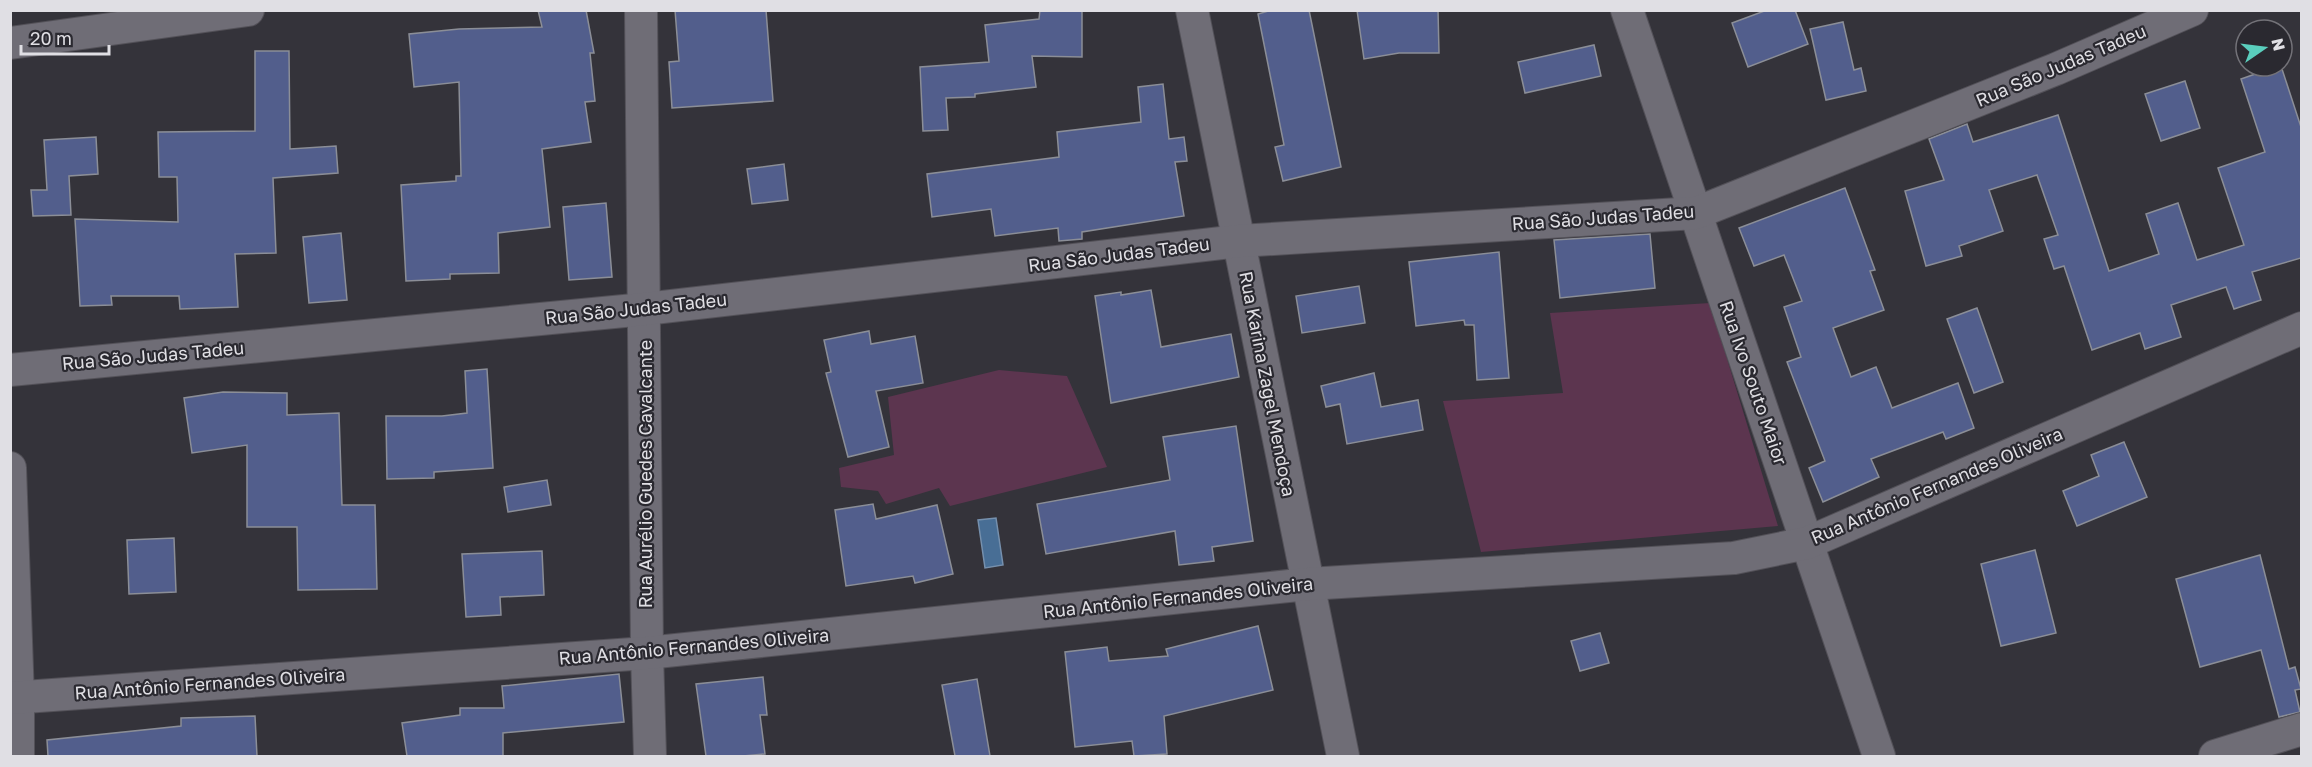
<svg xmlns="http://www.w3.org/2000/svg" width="2312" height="767" font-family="'Golos Text',sans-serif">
  <rect width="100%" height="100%" fill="#34333a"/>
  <g fill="#5c354f">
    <polygon points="1710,303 1778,526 1481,552 1443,401 1563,393 1550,313"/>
    <polygon points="999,370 1067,376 1107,467 950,506 939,488 886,504 878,491 841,487 839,468 894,455 888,397"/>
  </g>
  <polygon fill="#486e95" stroke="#7690ad" stroke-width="1.5" points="996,518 1003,565 985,568 978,520"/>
  <g fill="#525e8c" stroke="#8b8e97" stroke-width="1.5">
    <polygon points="538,10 586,10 594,53 590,53 595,101 585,102 591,142 542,149 550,227 498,233 499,273 450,274 450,279 406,281 401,185 456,181 456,176 461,176 459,82 414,87 409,34 459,29 542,27"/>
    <polygon points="675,10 766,10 773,101 672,108 669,62 679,61"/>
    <polygon points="1040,10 1082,10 1082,57 1032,56 1036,87 975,94 975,97 946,98 948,130 923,131 920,67 989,62 985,25 1039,19"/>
    <polygon points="1272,10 1309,10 1341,167 1283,181 1275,147 1284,145 1258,14"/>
    <polygon points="1357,10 1438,10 1439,53 1399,53 1364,59"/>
    <polygon points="1767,10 1795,10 1808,44 1748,67 1732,23"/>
    <polygon points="1843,22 1854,70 1861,68 1866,91 1826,100 1810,29"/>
    <polygon points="1594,45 1601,76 1525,93 1518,62"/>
    <polygon points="255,51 289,51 290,149 336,146 338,173 273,178 276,253 235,254 238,307 180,309 179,296 111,296 112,305 80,306 75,219 178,222 177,177 159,177 158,132 255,131"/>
    <polygon points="2278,66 2281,66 2301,127 2301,258 2252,272 2261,300 2234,309 2226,287 2171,305 2181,337 2145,349 2140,333 2092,350 2064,266 2054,269 2044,239 2058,235 2037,175 1989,190 2003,231 1959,246 1962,256 1926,266 1905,191 1944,180 1929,139 1967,124 1973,142 2058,115 2109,271 2159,254 2146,214 2178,203 2197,260 2244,245 2218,168 2265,152 2241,79"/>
    <polygon points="2185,81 2200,128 2161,141 2145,94"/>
    <polygon points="1163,84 1169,139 1184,137 1187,161 1175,162 1184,216 1082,232 1082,239 1059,241 1058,228 995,236 991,209 932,217 927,174 1059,157 1057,132 1141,122 1138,87"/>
    <polygon points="96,137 98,174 69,176 71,215 33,216 31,190 47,190 44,140"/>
    <polygon points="784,164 788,200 752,204 747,169"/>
    <polygon points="1845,188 1875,270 1870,271 1884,310 1833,328 1851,377 1876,367 1892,408 1958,383 1974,428 1946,439 1943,432 1871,459 1879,477 1823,502 1809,468 1825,461 1787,362 1801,357 1784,307 1802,301 1784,255 1754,266 1739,228"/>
    <polygon points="606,203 612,277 569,280 563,207"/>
    <polygon points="341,233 347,300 309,303 303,237"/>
    <polygon points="1650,234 1655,288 1560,298 1554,240"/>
    <polygon points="1499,252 1509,378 1477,380 1474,325 1465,325 1464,320 1416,326 1409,262"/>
    <polygon points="1359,286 1365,323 1302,333 1296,296"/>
    <polygon points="1151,290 1161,347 1231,334 1239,377 1111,403 1095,296 1121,292 1121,295"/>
    <polygon points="1977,308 2003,382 1974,393 1947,319"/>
    <polygon points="869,331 871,344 915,336 923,383 876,391 889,447 848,457 826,373 831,372 824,340"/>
    <polygon points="487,369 493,468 434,472 434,478 387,479 386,416 442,416 467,413 465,371"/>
    <polygon points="1374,373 1381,407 1418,400 1423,430 1347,444 1340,404 1326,407 1321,386"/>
    <polygon points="223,392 287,393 287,415 339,413 342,505 375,505 377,589 298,590 297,527 247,527 247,445 192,453 184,398"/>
    <polygon points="1236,426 1253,541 1212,547 1214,561 1179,565 1175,531 1046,554 1037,504 1170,480 1163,437"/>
    <polygon points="2124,442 2147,497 2077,526 2063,491 2099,476 2091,455"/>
    <polygon points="547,480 551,505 508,512 504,487"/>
    <polygon points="873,504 876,519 937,505 953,574 915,583 913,576 846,586 835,510"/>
    <polygon points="174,538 176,592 129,594 127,540"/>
    <polygon points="2035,550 2056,633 2001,646 1981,564"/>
    <polygon points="542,551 544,595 500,597 501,615 466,617 462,554"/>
    <polygon points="2260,555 2289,669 2295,667 2301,689 2295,690 2300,712 2279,717 2261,650 2200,667 2176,579"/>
    <polygon points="1258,626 1273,690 1164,716 1167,754 1134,756 1132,741 1075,747 1065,652 1107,647 1109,661 1168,656 1166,649"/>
    <polygon points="1600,633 1609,663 1580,671 1571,641"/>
    <polygon points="619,674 624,722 503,733 503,756 407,756 402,723 460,715 460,708 504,708 502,686"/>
    <polygon points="763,677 767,715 760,715 765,754 743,756 706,756 696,684"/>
    <polygon points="977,679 990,756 955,756 942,685"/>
    <polygon points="255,716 257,756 48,756 47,740 181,726 181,718"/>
  </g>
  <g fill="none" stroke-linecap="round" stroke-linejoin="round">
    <g stroke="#535158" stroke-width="34">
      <g id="minor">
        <polyline points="641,10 647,653 650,756"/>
        <polyline points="1192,10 1343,756"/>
        <polyline points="1627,10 1879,756"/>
        <polyline points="10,43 248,10"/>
        <polyline points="10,370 645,309 1239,241 1696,213 2056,69 2192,10"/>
        <polyline points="10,468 18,698 18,756"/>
        <polyline points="10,698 647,653 1308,584 1734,558 1807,543 2302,328"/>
        <polyline points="2215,756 2302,729"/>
      </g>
    </g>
    <use href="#minor" stroke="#6f6d76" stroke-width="32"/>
  </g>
  <g text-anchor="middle" stroke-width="4.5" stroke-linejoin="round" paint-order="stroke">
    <g font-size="18" fill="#e0dfe4" stroke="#2a2930">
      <text transform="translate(2061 66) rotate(-23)" y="6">Rua São Judas Tadeu</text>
      <text transform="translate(1603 218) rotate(-4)" y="6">Rua São Judas Tadeu</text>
      <text transform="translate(1119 255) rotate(-7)" y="6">Rua São Judas Tadeu</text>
      <text transform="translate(636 309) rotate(-6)" y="6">Rua São Judas Tadeu</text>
      <text transform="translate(153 356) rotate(-5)" y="6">Rua São Judas Tadeu</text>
      <text transform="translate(1753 383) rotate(71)" y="6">Rua Ivo Souto Maior</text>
      <text transform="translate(1267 384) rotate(79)" y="6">Rua Karina Zagel Mendoça</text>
      <text transform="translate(646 474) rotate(-90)" y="6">Rua Aurélio Guedes Cavalcante</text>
      <text transform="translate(1937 486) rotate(-23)" y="6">Rua Antônio Fernandes Oliveira</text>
      <text transform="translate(1178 598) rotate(-6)" y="6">Rua Antônio Fernandes Oliveira</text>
      <text transform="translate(694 647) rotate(-5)" y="6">Rua Antônio Fernandes Oliveira</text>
      <text transform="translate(210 684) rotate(-4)" y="6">Rua Antônio Fernandes Oliveira</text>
    </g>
  </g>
  <rect width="2312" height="767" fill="none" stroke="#e0dfe4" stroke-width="24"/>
  <g transform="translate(2264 48) rotate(76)"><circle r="28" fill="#2a2930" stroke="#737278" stroke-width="1.5"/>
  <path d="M0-4.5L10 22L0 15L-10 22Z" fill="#5acebd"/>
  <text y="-9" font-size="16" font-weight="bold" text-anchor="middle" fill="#e0dfe4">N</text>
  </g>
  <path d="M21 45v9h88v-9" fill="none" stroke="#e0dfe4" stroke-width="3"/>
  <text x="30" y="45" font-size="18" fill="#e0dfe4" stroke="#2a2930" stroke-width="4.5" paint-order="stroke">20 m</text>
</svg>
